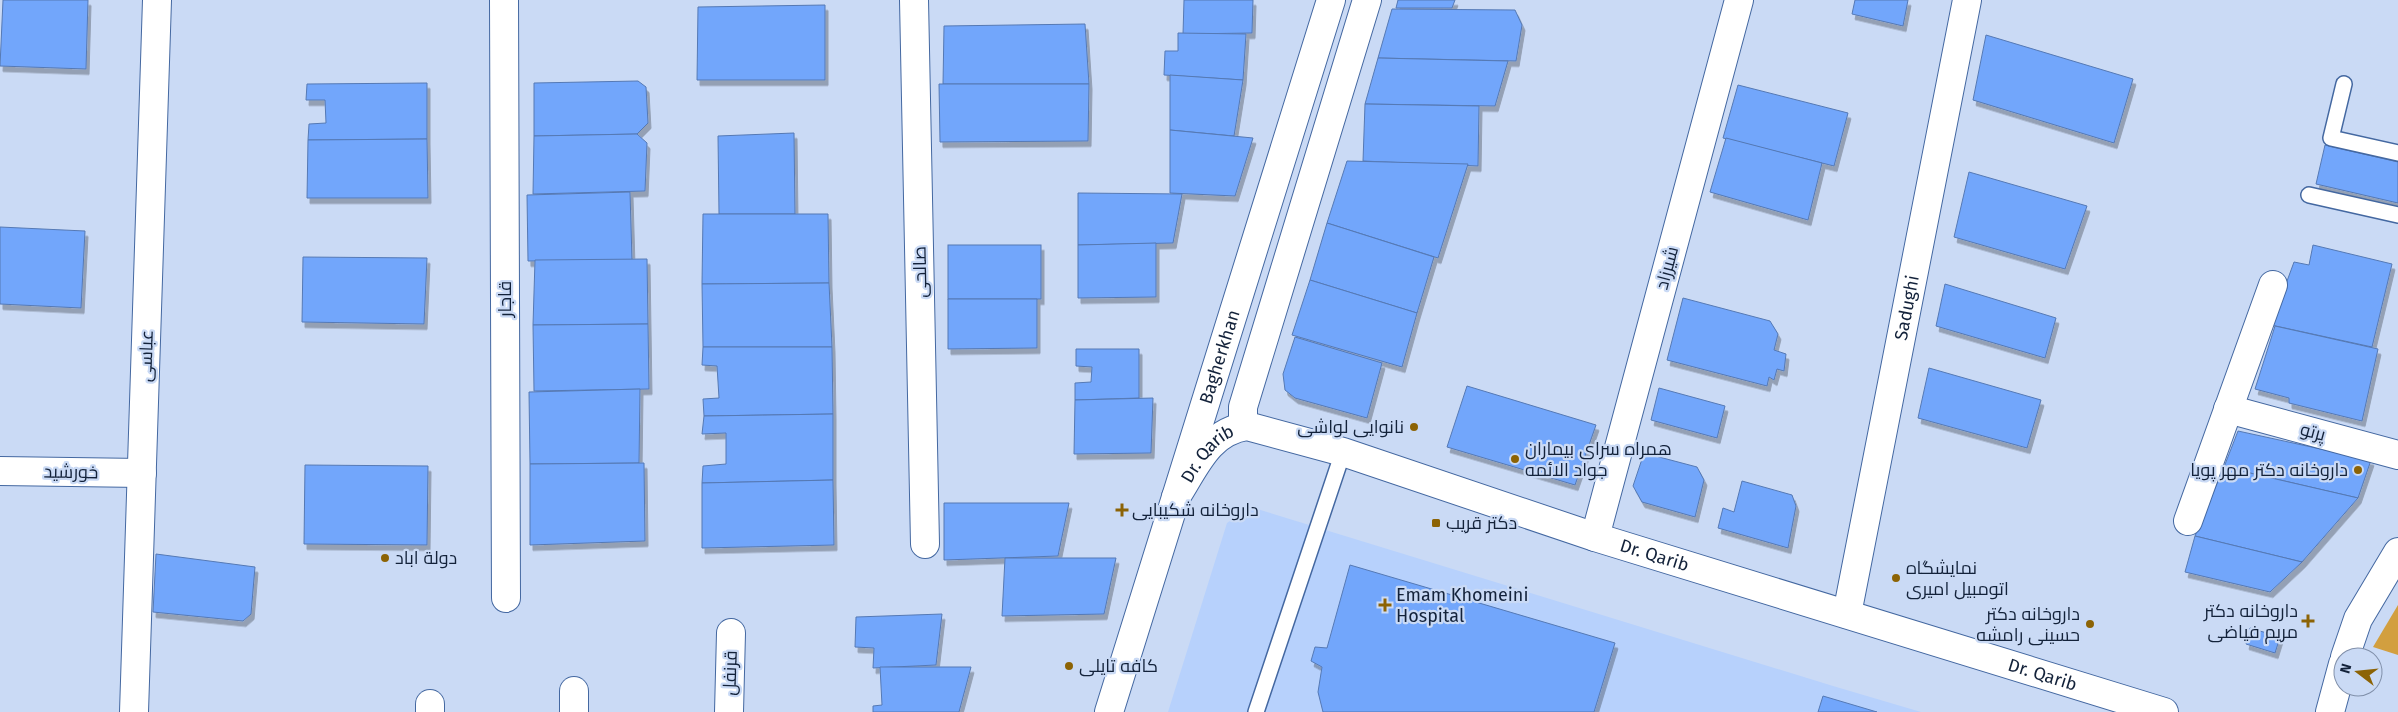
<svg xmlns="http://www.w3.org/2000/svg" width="2398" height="712" font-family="'Fira Sans',Cairo,sans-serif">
  <defs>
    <filter id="shadow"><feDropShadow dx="3" dy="5.5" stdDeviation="0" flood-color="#0004"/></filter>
  </defs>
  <rect width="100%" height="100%" fill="#cadaf5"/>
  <polygon fill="#b7d1fc" points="1254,508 1833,686 1921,712 1168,712 1227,523 1246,510"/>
  <polygon fill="#d29f3f" points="2398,605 2398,655 2373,647"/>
  <g fill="#72a6fb" stroke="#5579b4" filter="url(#shadow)">
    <polygon points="3,0 88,0 86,69 0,66"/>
    <polygon points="1184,0 1253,0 1252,33 1183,34"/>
    <polygon points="1398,0 1455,0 1452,8 1396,8"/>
    <polygon points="1855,0 1908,0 1903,26 1852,14"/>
    <polygon points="825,5 825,80 697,80 698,7"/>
    <polygon points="1392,9 1515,10 1522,25 1516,61 1378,58"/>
    <polygon points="1085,24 1089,84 943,84 944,26"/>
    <polygon points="1178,33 1246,34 1243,80 1164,75 1165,51 1178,51"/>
    <polygon points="1986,35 2133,79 2114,143 1973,100"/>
    <polygon points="1378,58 1508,61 1495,106 1365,104"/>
    <polygon points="1170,75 1243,80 1234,136 1170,130"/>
    <polygon points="638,81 646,87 648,123 637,134 534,136 534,83"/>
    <polygon points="427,83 427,139 308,140 309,124 326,123 325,100 306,100 307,84"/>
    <polygon points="939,84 1089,84 1088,141 940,142"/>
    <polygon points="1738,85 1848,113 1834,166 1723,138"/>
    <polygon points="1365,104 1479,106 1478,166 1363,161"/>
    <polygon points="1170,130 1253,138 1235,196 1170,193"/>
    <polygon points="794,133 795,214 719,214 718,136"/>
    <polygon points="637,134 647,143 645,191 533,194 534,136"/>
    <polygon points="1726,138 1822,163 1808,220 1710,192"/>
    <polygon points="427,139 428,198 307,198 308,140"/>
    <polygon points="2325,145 2398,162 2398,203 2316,184"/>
    <polygon points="1347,161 1468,164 1438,258 1327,223"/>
    <polygon points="1969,172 2087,206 2065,269 1954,237"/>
    <polygon points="630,192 632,260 528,261 527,195"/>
    <polygon points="1078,193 1182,194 1173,243 1078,245"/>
    <polygon points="703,214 828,214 829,283 702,284"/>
    <polygon points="1327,223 1434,257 1417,313 1310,280"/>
    <polygon points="0,227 85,231 81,308 0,304"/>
    <polygon points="1156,243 1156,297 1078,298 1078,245"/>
    <rect x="948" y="245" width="93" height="54"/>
    <polygon points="2313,245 2392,264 2372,347 2271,325 2294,262 2309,265"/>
    <polygon points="303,257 427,258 424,324 302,322"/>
    <polygon points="647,259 648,324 533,325 535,260"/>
    <polygon points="1310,280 1417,313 1402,367 1292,335"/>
    <polygon points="829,283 832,347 703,347 702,284"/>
    <polygon points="1945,284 2056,318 2045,358 1936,326"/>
    <polygon points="1683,298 1770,321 1778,334 1774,350 1786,354 1784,371 1777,369 1774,380 1769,377 1767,386 1667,360"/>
    <polygon points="948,299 1037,299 1037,348 948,349"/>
    <polygon points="648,324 649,389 534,391 533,325"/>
    <polygon points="2275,326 2378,349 2362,421 2289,403 2289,398 2255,389"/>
    <polygon points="1295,337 1382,363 1367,418 1295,398 1285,390 1283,374"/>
    <polygon points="703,347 832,347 833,414 704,416 703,399 719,398 717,366 702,365"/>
    <polygon points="1076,349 1139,349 1139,398 1075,400 1075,383 1091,382 1092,367 1076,366"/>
    <polygon points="1929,368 2041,400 2027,448 1918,418"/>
    <polygon points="1467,386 1596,425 1575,485 1447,447"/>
    <polygon points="1659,388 1725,406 1717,438 1651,420"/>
    <polygon points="640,389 639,463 530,464 529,392"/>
    <polygon points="1153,398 1151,453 1074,454 1075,400"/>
    <polygon points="833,414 833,480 702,483 703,466 726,464 726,433 702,434 704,416"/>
    <polygon points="2238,431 2371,460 2358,498 2224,467"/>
    <polygon points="1644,453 1697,467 1704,480 1695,517 1642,502 1633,486"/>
    <polygon points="644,463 645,541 530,545 530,464"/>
    <polygon points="305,465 428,466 427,545 304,544"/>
    <polygon points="2224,467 2358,498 2302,562 2195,536"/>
    <polygon points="833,480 834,545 702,548 702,483"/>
    <polygon points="1742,481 1792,495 1796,506 1788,548 1718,528 1723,508 1734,512"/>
    <polygon points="944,503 1069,503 1058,556 944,560"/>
    <polygon points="2195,536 2302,562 2270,592 2185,572"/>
    <polygon points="156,554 255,567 251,614 243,621 153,612"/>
    <polygon points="1005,558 1116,558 1104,614 1002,616"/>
    <polygon points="1350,565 1615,643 1594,712 1323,712 1318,692 1322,667 1311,661 1315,647 1327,648"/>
    <polygon points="942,614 936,665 873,668 874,648 855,647 856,617"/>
    <polygon points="2250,628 2280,637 2275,653 2246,644"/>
    <polygon points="880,667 971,667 959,712 873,712 873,706 882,705"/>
    <polygon points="1823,696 1877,712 1818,712"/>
  </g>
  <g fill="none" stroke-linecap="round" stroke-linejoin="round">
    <g stroke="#4468a1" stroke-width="18">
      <g id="service">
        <polyline points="2344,84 2331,138 2398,153"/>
        <polyline points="2309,195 2398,215"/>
        <polyline points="1256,712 1343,452"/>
      </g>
    </g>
    <g stroke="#4468a1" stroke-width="30">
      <g id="minor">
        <polyline points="504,0 506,598"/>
        <polyline points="914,0 925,544"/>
        <polyline points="2228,409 2398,455"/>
        <polyline points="0,471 142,473"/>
        <polyline points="2188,521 2273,285"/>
        <polyline points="1595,537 1739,0"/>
        <polyline points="134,712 157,0"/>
        <polyline points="430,712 430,704"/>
        <polyline points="574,712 574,691"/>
        <polyline points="729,712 731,633"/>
      </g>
    </g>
    <g stroke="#4468a1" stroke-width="30">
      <g id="tertiary">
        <polyline points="1247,426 1243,418 1243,407 1367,0"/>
        <path id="s1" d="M 1847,614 L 1967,0"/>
        <path id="s2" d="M 1109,712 L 1331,0"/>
      </g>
    </g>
    <g stroke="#4468a1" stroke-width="30">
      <g id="secondary">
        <path id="s3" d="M 1176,497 C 1196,466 1208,432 1247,426 L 1343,452 L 1595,537 L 2164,712"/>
        <polyline points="2345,657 2358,619 2398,552"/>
        <polyline points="2330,712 2343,664"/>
      </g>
    </g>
    <use href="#service" stroke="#fff" stroke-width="15"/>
    <use href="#minor" stroke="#fff" stroke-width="28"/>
    <use href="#tertiary" stroke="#fff" stroke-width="28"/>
    <use href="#secondary" stroke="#fff" stroke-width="28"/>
  </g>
  <g fill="#8c6305" stroke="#cadaf5" stroke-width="2">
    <circle cx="1414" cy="427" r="5"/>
    <circle cx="1515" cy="459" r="5"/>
    <circle cx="2358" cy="470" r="5"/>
    <path d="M1119.5 502.5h5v5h5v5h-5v5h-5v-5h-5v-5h5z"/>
    <rect x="1431" y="518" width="10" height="10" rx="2.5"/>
    <circle cx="385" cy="558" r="5"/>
    <circle cx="1896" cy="578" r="5"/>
    <path d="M1382.5 597.5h5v5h5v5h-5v5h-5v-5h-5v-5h5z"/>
    <path d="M2305.5 613.5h5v5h5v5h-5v5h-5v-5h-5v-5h5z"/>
    <circle cx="2090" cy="624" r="5"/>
    <circle cx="1069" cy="666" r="5"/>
  </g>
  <g text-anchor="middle" stroke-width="4.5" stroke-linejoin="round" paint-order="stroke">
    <g font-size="18" fill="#13223a" stroke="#cadaf5">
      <text transform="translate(1667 268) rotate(-75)" y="6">شیرزاد</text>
      <text transform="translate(920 272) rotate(-91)" y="6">صالحی</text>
      <text transform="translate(505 299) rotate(-90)" y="6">قاجار</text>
      <text dy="6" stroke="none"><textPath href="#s1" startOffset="312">Sadughi</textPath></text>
      <text transform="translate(146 356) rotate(-88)" y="6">عباسی</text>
      <text dy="6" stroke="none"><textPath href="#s2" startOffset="372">Bagherkhan</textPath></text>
      <text transform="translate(2313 432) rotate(15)" y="6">پرتو</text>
      <text dy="6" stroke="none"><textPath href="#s3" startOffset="54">Dr. Qarib</textPath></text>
      <text transform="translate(71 472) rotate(1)" y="6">خورشید</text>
      <text dy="6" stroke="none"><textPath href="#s3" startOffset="532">Dr. Qarib</textPath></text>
      <text transform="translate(730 673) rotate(-88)" y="6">قرنفل</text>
      <text dy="6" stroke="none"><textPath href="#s3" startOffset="938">Dr. Qarib</textPath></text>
    </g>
    <g font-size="18" fill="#13223a" stroke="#cadaf5" text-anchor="start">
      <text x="1404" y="433" text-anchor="end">نانوایی لواشی</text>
      <text x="1525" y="455">همراه سرای بیماران<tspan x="1525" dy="21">جواد الائمه</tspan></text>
      <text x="2348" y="476" text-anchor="end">داروخانه دکتر مهر پویا</text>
      <text x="1132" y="516">داروخانه شکیبایی</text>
      <text x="1446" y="529">دکتر قریب</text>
      <text x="395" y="564">دولة اباد</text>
      <text x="1906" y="574">نمایشگاه<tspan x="1906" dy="21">اتومبیل امیری</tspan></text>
      <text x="1396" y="601">Emam Khomeini<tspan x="1396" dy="21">Hospital</tspan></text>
      <text x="2298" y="617" text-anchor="end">داروخانه دکتر<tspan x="2298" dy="21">مریم فیاضی</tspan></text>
      <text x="2080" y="620" text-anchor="end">داروخانه دکتر<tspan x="2080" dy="21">حسینی رامشه</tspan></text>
      <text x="1079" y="672">کافه تایلی</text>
    </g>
  </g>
  <g transform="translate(2358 672) rotate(286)"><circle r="24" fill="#cadaf5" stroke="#8190aa"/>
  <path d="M0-4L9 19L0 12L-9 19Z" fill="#8c6305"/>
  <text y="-8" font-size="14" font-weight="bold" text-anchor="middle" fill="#13223a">N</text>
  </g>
</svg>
